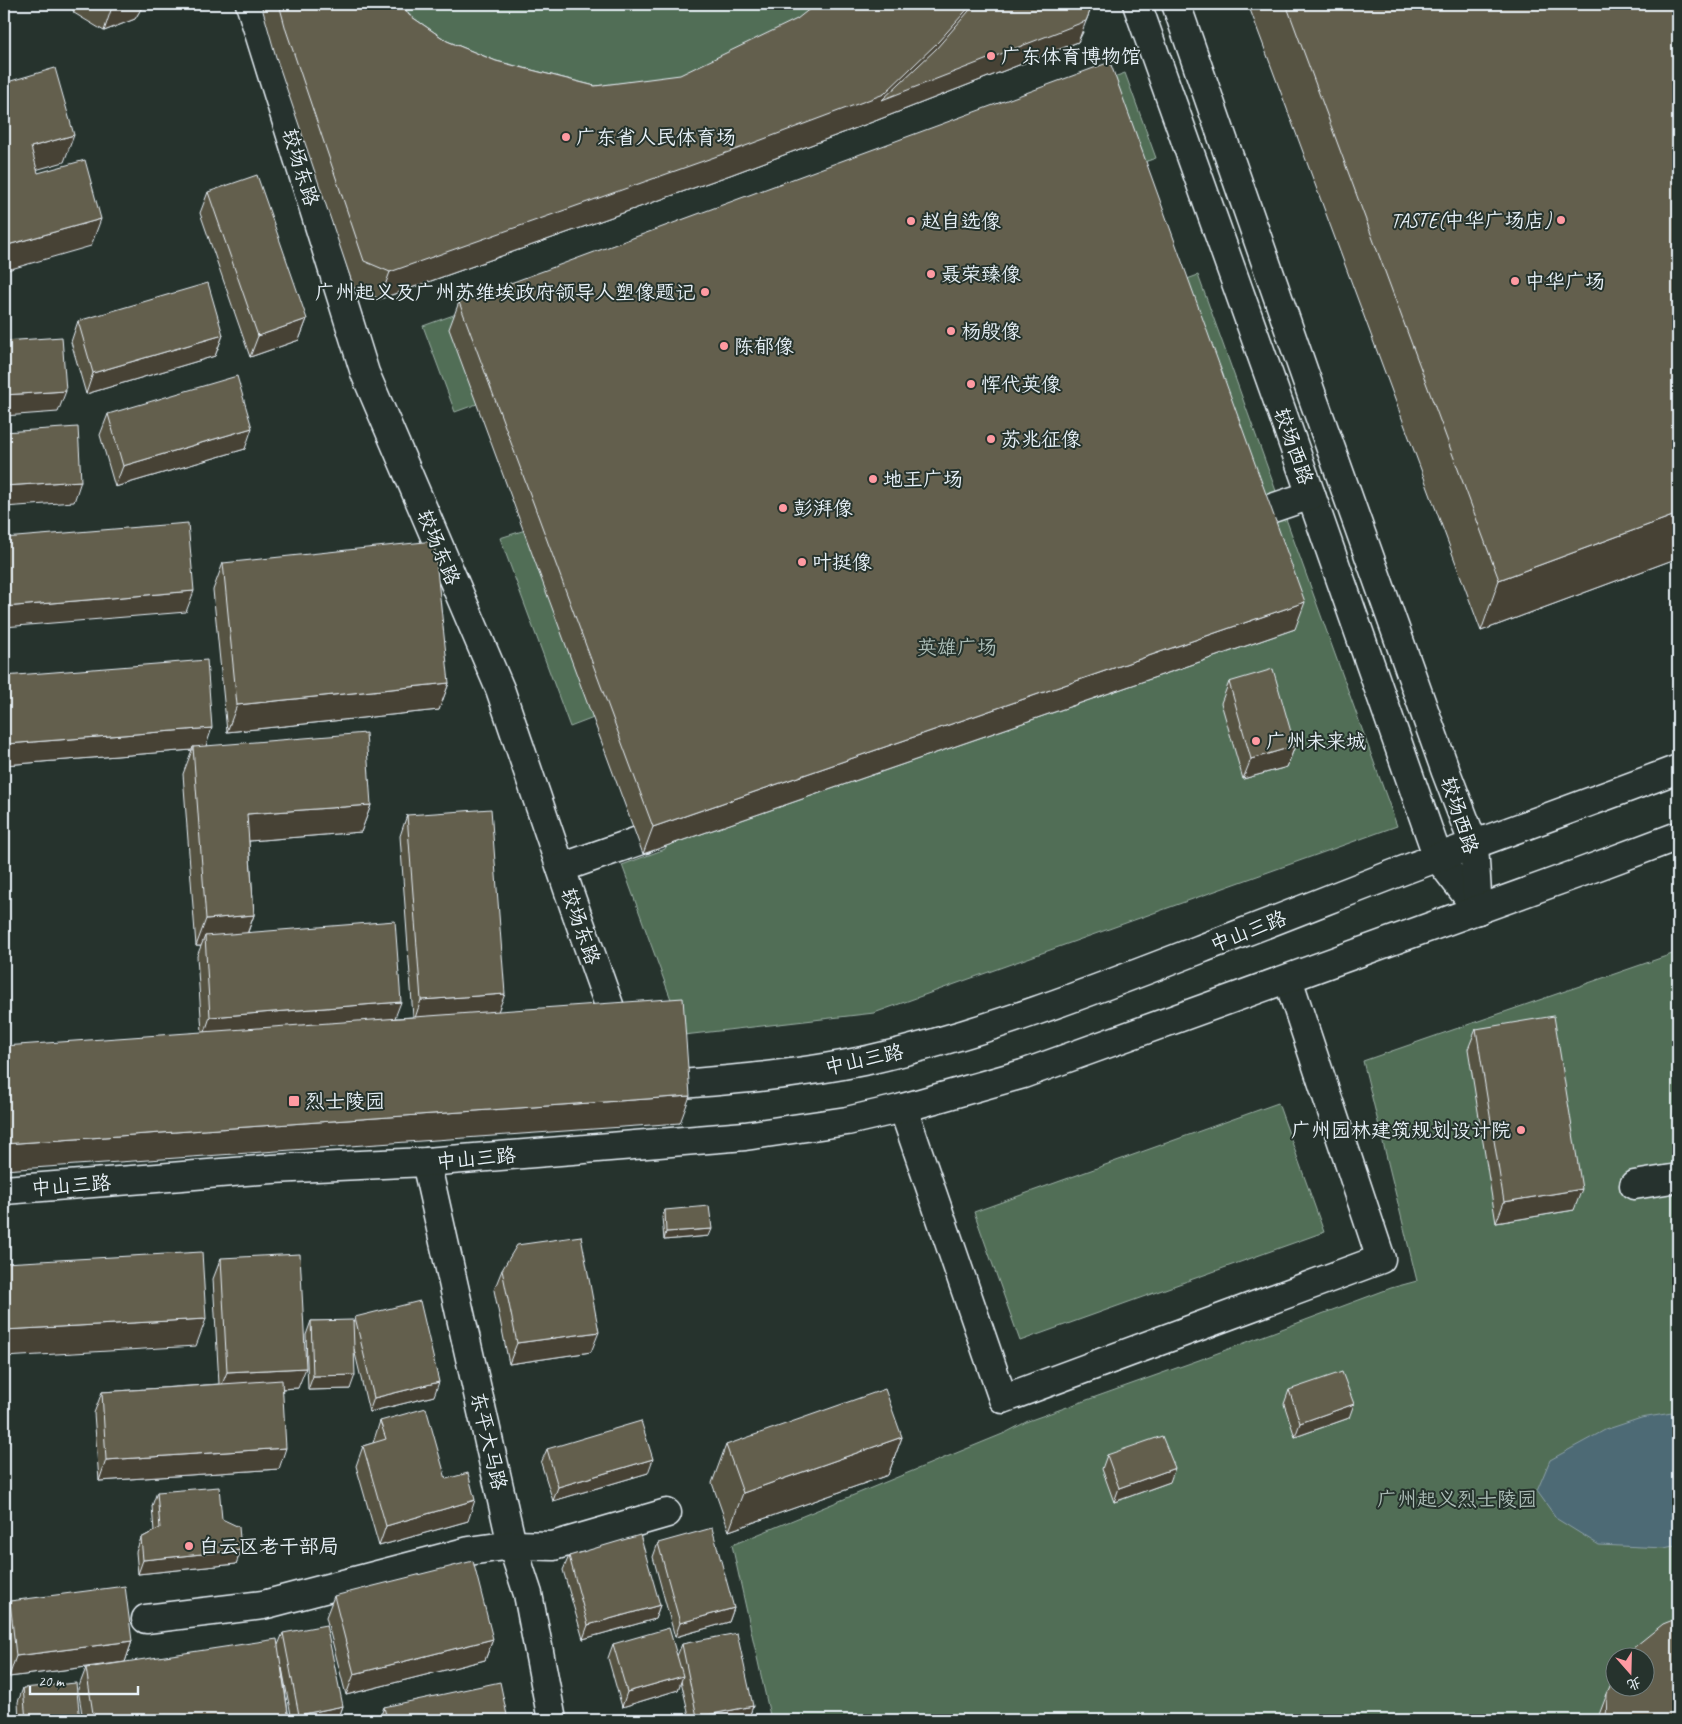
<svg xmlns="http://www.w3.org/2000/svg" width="1682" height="1724" font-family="Caveat,'LXGW WenKai TC',sans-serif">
  <rect width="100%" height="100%" fill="#26332d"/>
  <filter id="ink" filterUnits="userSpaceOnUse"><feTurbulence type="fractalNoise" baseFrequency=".02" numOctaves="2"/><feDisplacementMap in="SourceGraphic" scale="10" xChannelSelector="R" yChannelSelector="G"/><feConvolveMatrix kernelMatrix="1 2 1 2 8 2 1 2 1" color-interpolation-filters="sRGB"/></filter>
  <g filter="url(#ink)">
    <g fill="#516e56" stroke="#9cb0a7" fill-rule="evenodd">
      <polygon points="261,4 1074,4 1083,32 1078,42 875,121 730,175 380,299 354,288 306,153"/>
      <polygon points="1125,73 1156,158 986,217 1029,338 1198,275 1397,826 874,1013 684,1035 622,865 665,849 680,811 638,701 570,727 500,538 640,494 591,362 455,412 423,326"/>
      <path d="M 1678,952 L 1678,1720 L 771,1720 L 732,1545 L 1005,1433 L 1028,1421 L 1199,1360 L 1391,1288 L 1417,1281 L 1363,1061 ZM 1614,1656 L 1644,1656 L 1644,1686 L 1614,1686 Z"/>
      <polygon points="1278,1103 1324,1232 1020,1341 974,1212"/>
    </g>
    <polygon fill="#4e6a74" stroke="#8ca0a9" points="1678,1412 1678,1545 1664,1548 1599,1545 1557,1519 1537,1491 1550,1460 1605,1430 1641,1418"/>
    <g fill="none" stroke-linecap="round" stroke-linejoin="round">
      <g stroke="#e8f1f8" stroke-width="31">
        <g id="minor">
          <polyline points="250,4 365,373 500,689 569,892 621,1039"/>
          <polyline points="1137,4 1284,418 1438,858 1478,910"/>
          <polyline points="1176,4 1315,404 1446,772 1474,845 1478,910"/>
          <polyline points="1237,520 1311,495"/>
          <polyline points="561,868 644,839 661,814 661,812"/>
          <polyline points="903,1108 1003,1399 1381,1259 1288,979"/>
          <polyline points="426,1162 512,1545 528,1594 552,1720"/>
          <polyline points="1634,1185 1678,1178"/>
          <polyline points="146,1619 263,1605 469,1551 512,1545 553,1546 667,1513"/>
        </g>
      </g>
      <g stroke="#e8f1f8" stroke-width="31">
        <g id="major">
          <path d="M 653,1086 C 724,1081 797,1075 868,1060 C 996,1031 1120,980 1242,933 C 1308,908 1373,881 1439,857 C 1519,828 1599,799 1678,769"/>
          <polyline points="4,1190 272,1169 426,1162 745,1136 847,1121 903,1108 1023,1074 1582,872 1678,836"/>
        </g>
      </g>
      <use href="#minor" stroke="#26332d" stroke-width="28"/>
      <use href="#major" stroke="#26332d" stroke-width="28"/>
    </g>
    <g fill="#565242" stroke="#e8f1f8">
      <polygon points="71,4 144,4 135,19 104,31 74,13"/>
      <polygon points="261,4 402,4 409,15 447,41 496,61 595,86 1083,32 1078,42 875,121 730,175 380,299 354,288 276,57"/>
      <polygon points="1248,4 1678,4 1678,558 1481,631"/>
      <polygon points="208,192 307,319 299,340 250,357 200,213"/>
      <polygon points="459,302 1295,629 643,854 449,329"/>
      <polygon points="78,321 223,335 215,356 86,394 71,342"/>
      <polygon points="108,414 245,449 115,487 100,435"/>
      <polygon points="223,563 449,683 439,710 227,732 213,590"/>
      <polygon points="4,676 206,746 371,805 361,832 249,841 254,915 248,932 395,1018 413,1017 400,836 407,815 498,1011 680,1123 202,1032 197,956 201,946 196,946 183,774 192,750 4,765"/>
      <polygon points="1229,682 1295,746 1287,767 1243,779 1221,703"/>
      <polygon points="1476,1029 1574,1210 1496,1223 1468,1049"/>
      <polygon points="665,1210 709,1236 664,1240 662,1217"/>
      <polygon points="221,1258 298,1388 282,1389 279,1469 99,1481 94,1413 102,1392 219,1384 213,1279"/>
      <polygon points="502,1270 591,1352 509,1364 494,1290"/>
      <polygon points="355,1317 434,1396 369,1412 354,1349 350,1389 308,1390 306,1335 311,1321 353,1322"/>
      <polygon points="1289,1390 1349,1418 1295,1437 1284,1404"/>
      <polygon points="380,1421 446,1479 468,1521 379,1546 356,1466 363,1446 373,1443"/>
      <polygon points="902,1437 888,1475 729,1531 712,1483 726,1445"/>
      <polygon points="547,1449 648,1473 553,1501 541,1463"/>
      <polygon points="1107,1455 1170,1482 1114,1502 1102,1469"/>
      <polygon points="157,1492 222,1519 241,1550 236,1564 138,1574 136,1552 141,1538 154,1531 152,1506"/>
      <polygon points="658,1543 734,1608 729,1622 675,1637 653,1557"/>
      <polygon points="569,1556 660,1605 655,1619 583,1639 563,1570"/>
      <polygon points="334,1596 493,1639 485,1660 346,1695 326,1617"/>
      <polygon points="10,1601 132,1641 125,1662 9,1677 4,1635 4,1617"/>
      <polygon points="283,1633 343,1706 338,1720 292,1720 282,1668 289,1720 83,1720 78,1689 86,1668 278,1645"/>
      <polygon points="613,1644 677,1656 682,1644 753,1706 748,1720 690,1720 681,1681 678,1690 622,1707 608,1658"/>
      <polygon points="23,1688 80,1720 19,1720 18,1702"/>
      <polygon points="1607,1694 1678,1720 1597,1720"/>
      <polygon points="384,1707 508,1720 379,1720"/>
    </g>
    <g fill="#464236" stroke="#e8f1f8">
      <polygon points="113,4 144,4 135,19 104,31"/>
      <polygon points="972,4 985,4 1090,11 1078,42 875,121 730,175 380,299 390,272"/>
      <polygon points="74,135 64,162 21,174 31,147"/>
      <polygon points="101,219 91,246 4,271 4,246"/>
      <polygon points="307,319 299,340 250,357 258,336"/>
      <polygon points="223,335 215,356 86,394 93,373"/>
      <polygon points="66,391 58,412 4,416 4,395"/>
      <polygon points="252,428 245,449 115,487 123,466"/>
      <polygon points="81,481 74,502 4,507 4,486"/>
      <polygon points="1678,514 1678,558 1481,631 1499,580"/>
      <polygon points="194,591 186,612 4,627 4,607"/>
      <polygon points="1305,602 1295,629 643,854 653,827"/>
      <polygon points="449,683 439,710 227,732 237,705"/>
      <polygon points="212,728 205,749 193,747 192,750 4,765 4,754 7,744"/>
      <polygon points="1295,746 1287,767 1243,779 1251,759"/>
      <polygon points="371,805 361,832 237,842 247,814"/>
      <polygon points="254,915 244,942 205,936 201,946 196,946 206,919"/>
      <polygon points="505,994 497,1014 414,1021 421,1000"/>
      <polygon points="401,1002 393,1023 203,1038 210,1017"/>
      <polygon points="690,1096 680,1123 4,1170 4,1144"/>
      <polygon points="1582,1189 1574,1210 1496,1223 1504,1202"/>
      <polygon points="712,1229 709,1236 664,1240 666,1232"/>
      <polygon points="206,1319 196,1346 4,1357 4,1330"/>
      <polygon points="599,1332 591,1352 509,1364 517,1343"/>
      <polygon points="306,1368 298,1388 219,1392 227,1372"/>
      <polygon points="355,1375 350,1389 308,1390 313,1376"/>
      <polygon points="439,1382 434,1396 369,1412 374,1398"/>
      <polygon points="1354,1404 1349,1418 1295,1437 1300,1423"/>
      <polygon points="902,1437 888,1475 729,1531 743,1493"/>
      <polygon points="286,1448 279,1469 99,1481 106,1460"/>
      <polygon points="653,1459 648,1473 553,1501 558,1487"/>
      <polygon points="1175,1468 1170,1482 1114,1502 1119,1488"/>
      <polygon points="475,1500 468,1521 379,1546 386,1526"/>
      <polygon points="241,1550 236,1564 138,1574 143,1560"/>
      <polygon points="660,1605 655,1619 583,1639 588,1625"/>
      <polygon points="734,1608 729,1622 675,1637 680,1623"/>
      <polygon points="493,1639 485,1660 346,1695 354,1674"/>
      <polygon points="132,1641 125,1662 9,1677 16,1656"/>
      <polygon points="683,1676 678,1690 622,1707 627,1692"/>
      <polygon points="343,1706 338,1720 297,1720 299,1715"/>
      <polygon points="753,1706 748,1720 696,1720 697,1717"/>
      <polygon points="167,1715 165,1720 134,1720"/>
    </g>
    <g fill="#645f4d" stroke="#e8f1f8">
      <polygon points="279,4 402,4 409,15 447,41 496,61 595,86 680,75 797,19 816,4 972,4 938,42 884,94 740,148 390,272 364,261 286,30"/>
      <polygon points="975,4 1088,4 1090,11 1086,21 882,100 936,49"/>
      <polygon points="1286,4 1678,4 1678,514 1499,580"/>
      <polygon points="1110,62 1305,602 653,827 459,302"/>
      <polygon points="55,68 74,135 31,147 38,173 85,160 101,219 4,246 4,83"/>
      <polygon points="257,175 307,319 258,336 208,192"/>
      <polygon points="208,283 223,335 93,373 78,321"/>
      <polygon points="62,337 66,391 4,395 4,341"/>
      <polygon points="237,376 252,428 123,466 108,414"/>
      <polygon points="78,427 81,481 4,486 4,432"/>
      <polygon points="188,523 194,591 4,607 4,538"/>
      <polygon points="434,541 449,683 237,705 223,563"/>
      <polygon points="207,660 212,728 7,744 4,701 4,676"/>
      <polygon points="1273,669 1295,746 1251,759 1229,682"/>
      <polygon points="366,733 371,805 247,814 254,915 206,919 193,747"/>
      <polygon points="491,809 505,994 421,1000 407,815"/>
      <polygon points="395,921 401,1002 210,1017 205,936"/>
      <polygon points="683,998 690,1096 4,1144 4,1046"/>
      <polygon points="1554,1016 1582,1189 1504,1202 1476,1029"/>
      <polygon points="709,1206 712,1229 666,1232 665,1210"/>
      <polygon points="581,1236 599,1332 517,1343 502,1270 517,1245"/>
      <polygon points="202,1252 206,1319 4,1330 4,1263"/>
      <polygon points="300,1254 306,1368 227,1372 221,1258"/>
      <polygon points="420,1301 439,1382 374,1398 355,1317"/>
      <polygon points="353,1320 355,1375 313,1376 311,1321"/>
      <polygon points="1342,1372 1354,1404 1300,1423 1289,1390"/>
      <polygon points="282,1380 286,1448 106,1460 102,1392"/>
      <polygon points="885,1389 902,1437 743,1493 726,1445"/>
      <polygon points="426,1408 446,1479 468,1473 475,1500 386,1526 363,1446 386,1439 380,1421"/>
      <polygon points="641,1421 653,1459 558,1487 547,1449"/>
      <polygon points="1162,1436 1175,1468 1119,1488 1107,1455"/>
      <polygon points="219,1487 222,1519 239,1527 241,1550 143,1560 141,1538 160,1528 157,1492"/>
      <polygon points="712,1528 734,1608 680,1623 658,1543"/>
      <polygon points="640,1535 660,1605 588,1625 569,1556"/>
      <polygon points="473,1561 493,1639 354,1674 334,1596"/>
      <polygon points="125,1586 132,1641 16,1656 10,1601"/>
      <polygon points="1678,1618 1678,1720 1606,1720 1607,1694 1614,1678 1614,1686 1644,1686 1644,1656 1626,1656 1627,1653 1663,1624"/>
      <polygon points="326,1625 343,1706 299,1715 283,1633"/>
      <polygon points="669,1628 683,1676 627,1692 613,1644"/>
      <polygon points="737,1633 753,1706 697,1717 682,1644"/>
      <polygon points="277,1639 289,1720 168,1720 167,1715 134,1720 94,1720 86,1668"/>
      <polygon points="500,1682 508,1720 387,1720 384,1707"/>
      <polygon points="76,1683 80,1720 26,1720 23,1688"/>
    </g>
  </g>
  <g fill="#ff9aa2" stroke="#26332d" stroke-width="2">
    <circle cx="991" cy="56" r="5"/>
    <circle cx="566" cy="137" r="5"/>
    <circle cx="1561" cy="220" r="5"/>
    <circle cx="911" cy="221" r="5"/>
    <circle cx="931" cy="274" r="5"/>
    <circle cx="1515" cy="281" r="5"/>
    <circle cx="705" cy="292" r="5"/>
    <circle cx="951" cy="331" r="5"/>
    <circle cx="724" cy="346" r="5"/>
    <circle cx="971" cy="384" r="5"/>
    <circle cx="991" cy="439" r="5"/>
    <circle cx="873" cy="479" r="5"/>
    <circle cx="783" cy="508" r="5"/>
    <circle cx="802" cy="562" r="5"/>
    <circle cx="1256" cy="741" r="5"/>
    <rect x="288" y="1095" width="12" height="12" rx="2.5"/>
    <circle cx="1521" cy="1130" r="5"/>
    <circle cx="189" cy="1546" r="5"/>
  </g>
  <g text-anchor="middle" stroke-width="4" stroke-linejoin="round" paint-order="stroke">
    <g font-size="20" fill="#e8f1f8" stroke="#26332d" text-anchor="start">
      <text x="1001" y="63">广东体育博物馆</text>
      <text x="576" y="144">广东省人民体育场</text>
      <text x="1551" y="227" text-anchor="end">TASTE(中华广场店)</text>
      <text x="921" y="228">赵自选像</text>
      <text x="941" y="281">聂荣臻像</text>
      <text x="1525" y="288">中华广场</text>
      <text x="695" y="299" text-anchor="end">广州起义及广州苏维埃政府领导人塑像题记</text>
      <text x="961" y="338">杨殷像</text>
      <text x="734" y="353">陈郁像</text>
      <text x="981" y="391">恽代英像</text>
      <text x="1001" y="446">苏兆征像</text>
      <text x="883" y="486">地王广场</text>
      <text x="793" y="515">彭湃像</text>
      <text x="812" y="569">叶挺像</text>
      <text x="1266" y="748">广州未来城</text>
      <text x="305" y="1108">烈士陵园</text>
      <text x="1511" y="1137" text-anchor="end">广州园林建筑规划设计院</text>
      <text x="199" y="1553">白云区老干部局</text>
    </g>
    <g font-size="20" fill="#e8f1f8" stroke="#26332d">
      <text transform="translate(301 167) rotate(73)" y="7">较场东路</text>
      <text transform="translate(1294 446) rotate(71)" y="7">较场西路</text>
      <text transform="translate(439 547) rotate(67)" y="7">较场东路</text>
      <text transform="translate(1460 815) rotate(72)" y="7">较场西路</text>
      <text transform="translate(581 926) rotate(71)" y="7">较场东路</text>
      <text transform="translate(1248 931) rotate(-21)" y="7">中山三路</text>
      <text transform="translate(864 1059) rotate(-12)" y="7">中山三路</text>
      <text transform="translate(476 1158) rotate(-5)" y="7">中山三路</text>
      <text transform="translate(71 1185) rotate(-4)" y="7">中山三路</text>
      <text transform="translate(489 1441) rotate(77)" y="7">东平大马路</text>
    </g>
    <g font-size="20" fill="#acbdb7" stroke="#26332d">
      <text x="957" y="654">英雄广场</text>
      <text x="1457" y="1506">广州起义烈士陵园</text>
    </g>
  </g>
  <rect width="1682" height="1724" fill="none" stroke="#26332d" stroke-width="20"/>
  <rect x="10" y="10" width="1662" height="1704" fill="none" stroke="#e8f1f8" stroke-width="2" filter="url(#ink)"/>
  <g transform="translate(1630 1672) rotate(160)"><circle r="24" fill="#26332d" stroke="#747f7e"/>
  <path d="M0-4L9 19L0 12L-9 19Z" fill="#ff9aa2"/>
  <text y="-8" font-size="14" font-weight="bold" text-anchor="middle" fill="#e8f1f8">北</text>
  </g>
  <path d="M30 1686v8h108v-8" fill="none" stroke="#e8f1f8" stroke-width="2.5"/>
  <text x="38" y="1686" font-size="15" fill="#e8f1f8" stroke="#26332d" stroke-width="4" paint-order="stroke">20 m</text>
</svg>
